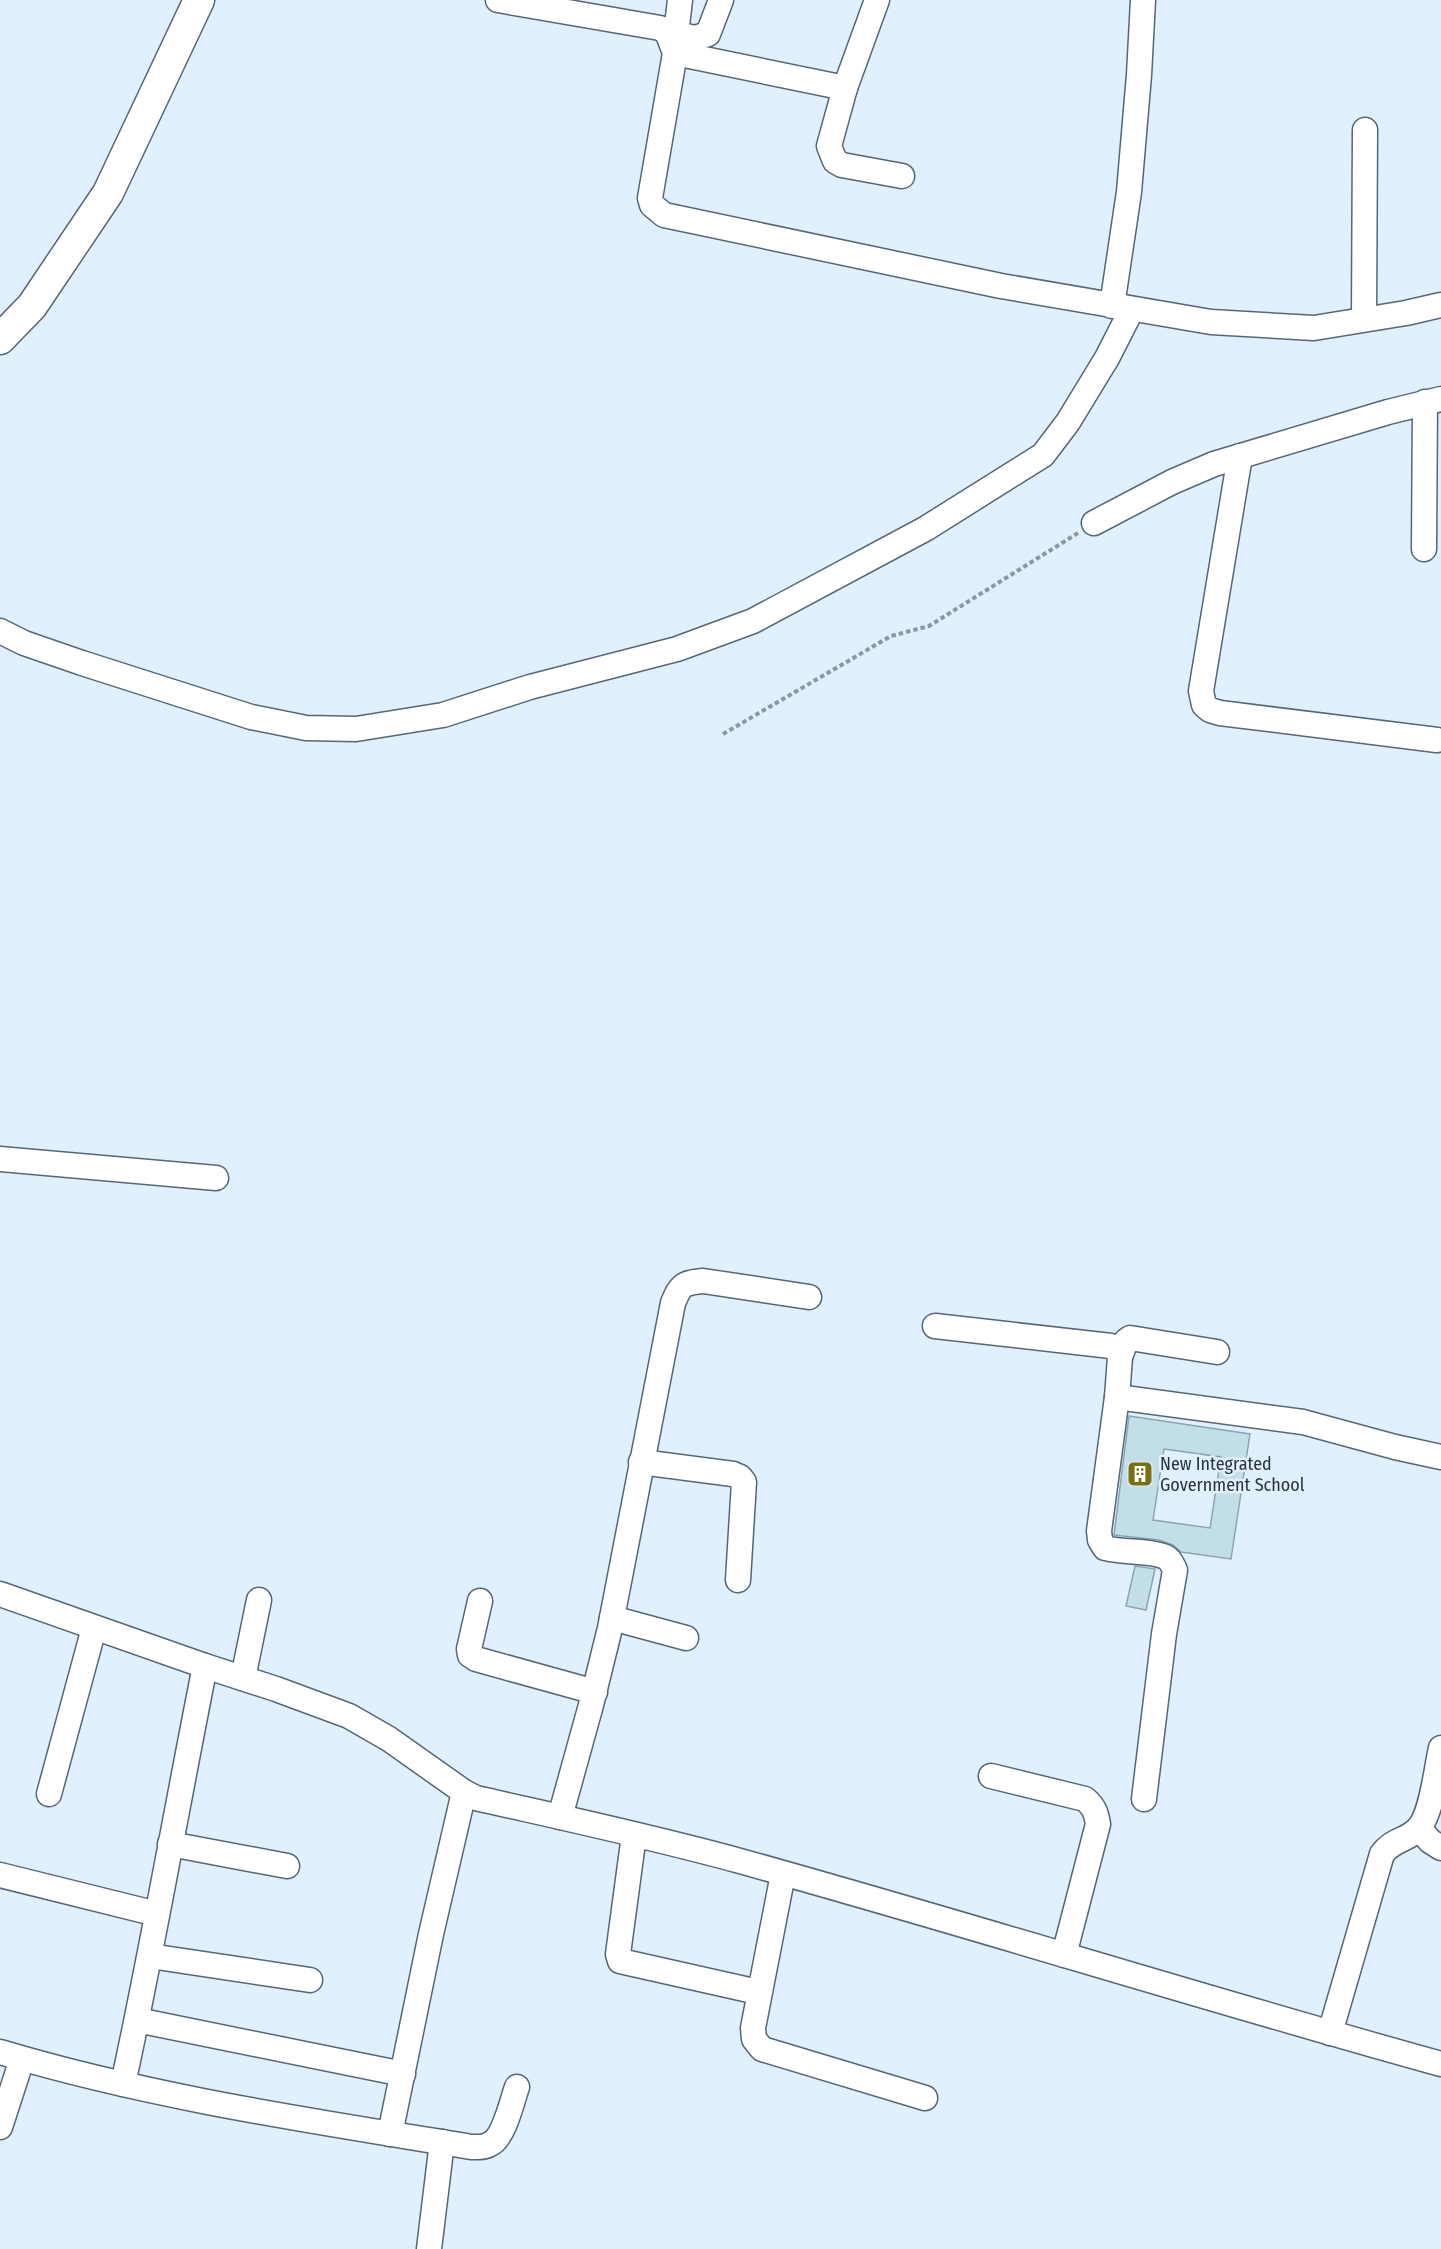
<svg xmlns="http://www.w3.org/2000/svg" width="1441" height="2249" font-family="'Fira Sans Condensed',sans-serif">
  <rect width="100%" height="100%" fill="#e1f0ff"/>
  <g fill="#c2dee7" stroke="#8ba6af" stroke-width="1.5" fill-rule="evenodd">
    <path d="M 1129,1416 L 1250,1434 L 1231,1559 L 1181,1552 L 1173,1545 L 1159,1540 L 1114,1535 ZM 1164,1449 L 1221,1457 L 1210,1528 L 1153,1520 Z"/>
    <polygon points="1135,1566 1155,1569 1146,1610 1126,1606"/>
  </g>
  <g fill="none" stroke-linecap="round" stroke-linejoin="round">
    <g stroke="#556676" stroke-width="27">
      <g id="minor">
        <polyline points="498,0 660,28 667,32 675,53 650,198 652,205 664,215 1001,286 1211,322 1314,328 1406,313 1441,305"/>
        <polyline points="877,0 845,88 829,146 835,161 842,165 902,176"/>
        <polyline points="667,32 695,38 708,34 721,0"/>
        <polyline points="676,34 680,0"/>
        <polyline points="675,53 845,88"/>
        <polyline points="1112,306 1129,192 1139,75 1143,0"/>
        <polyline points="1364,319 1365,130"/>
        <polyline points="1240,456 1201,691 1204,705 1210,710 1220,713 1437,740"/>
        <polyline points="1094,523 1172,482 1214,464 1388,412 1441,399"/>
        <polyline points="1424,549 1425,402"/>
        <polyline points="0,631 24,643 82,663 251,717 306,728 356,729 443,715 530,687 677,649 753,621 925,529 1043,455 1068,422 1107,358 1132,309"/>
        <polyline points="0,1159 216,1178"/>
        <path d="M 935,1326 L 1111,1346 L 1117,1350 L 1120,1357 L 1117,1397 L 1099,1531 L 1100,1540 L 1105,1548 C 1124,1553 1146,1550 1163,1556 C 1170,1558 1172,1564 1175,1570 L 1164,1634 L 1144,1799"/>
        <polyline points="1120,1357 1126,1341 1130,1338 1217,1352"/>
        <polyline points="1117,1397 1303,1422 1395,1447 1441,1457"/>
        <polyline points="641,1462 733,1474 740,1477 744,1482 738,1580"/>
        <path d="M 0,1594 L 205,1666 L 276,1689 L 349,1716 L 389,1739 L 464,1792 L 476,1798 C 564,1818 653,1837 740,1861 C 974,1926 1206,1999 1441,2064"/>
        <polyline points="480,1601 469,1649 470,1655 476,1659 595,1692"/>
        <polyline points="612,1618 686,1638"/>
        <polyline points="243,1678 259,1600"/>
        <path d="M 991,1776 L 1085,1799 C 1094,1807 1096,1812 1098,1824 L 1064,1955"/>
        <polyline points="49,1794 94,1628"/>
        <path d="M 560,1817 L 591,1705 L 610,1628 L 673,1303 C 681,1284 683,1283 703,1281 L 809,1297"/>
        <polyline points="1419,1828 1430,1841 1441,1848"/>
        <polyline points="634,1835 618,1954 620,1961 758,1992"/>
        <polyline points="170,1844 287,1866"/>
        <polyline points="783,1874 753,2028 754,2039 762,2049 925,2098"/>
        <polyline points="0,1875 157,1914"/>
        <polyline points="150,1956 310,1980"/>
        <polyline points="137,2020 403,2074"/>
        <path d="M 1330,2033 L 1382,1854 C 1392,1840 1405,1841 1417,1830 C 1432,1816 1436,1769 1441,1748"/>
        <path d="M 0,2052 C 154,2098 313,2121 471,2147 C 477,2147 484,2148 490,2144 C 504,2138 512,2101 517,2087"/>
        <path d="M 123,2084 C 153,1946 177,1806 205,1666"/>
        <polyline points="0,2127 22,2059"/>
        <polyline points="390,2134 431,1934 464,1792"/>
        <polyline points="429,2249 442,2142"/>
      </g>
    </g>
    <g stroke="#556676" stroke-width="33">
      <polyline id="major" points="0,339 32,306 108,193 199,0"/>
    </g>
    <polyline stroke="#8b97a2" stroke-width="4" stroke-dasharray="4.5 3" stroke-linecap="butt" points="723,734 891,636 929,626 1078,533"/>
    <use href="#minor" stroke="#fff" stroke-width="24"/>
    <use href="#major" stroke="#fff" stroke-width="30"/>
  </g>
  <defs>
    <g id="building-square" transform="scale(1.35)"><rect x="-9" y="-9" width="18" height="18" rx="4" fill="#787010" stroke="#e1f0ff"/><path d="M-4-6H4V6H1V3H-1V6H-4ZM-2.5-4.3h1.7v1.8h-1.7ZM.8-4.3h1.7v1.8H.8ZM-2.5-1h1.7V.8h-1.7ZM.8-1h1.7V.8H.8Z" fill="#fff"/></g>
  </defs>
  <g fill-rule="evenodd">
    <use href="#building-square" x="1140" y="1474"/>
  </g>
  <g text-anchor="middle" stroke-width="5" stroke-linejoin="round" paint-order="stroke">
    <g font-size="18" fill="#2b333a" stroke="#e1f0ff" text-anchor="start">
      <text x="1160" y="1470">New Integrated<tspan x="1160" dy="21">Government School</tspan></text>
    </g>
  </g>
</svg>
